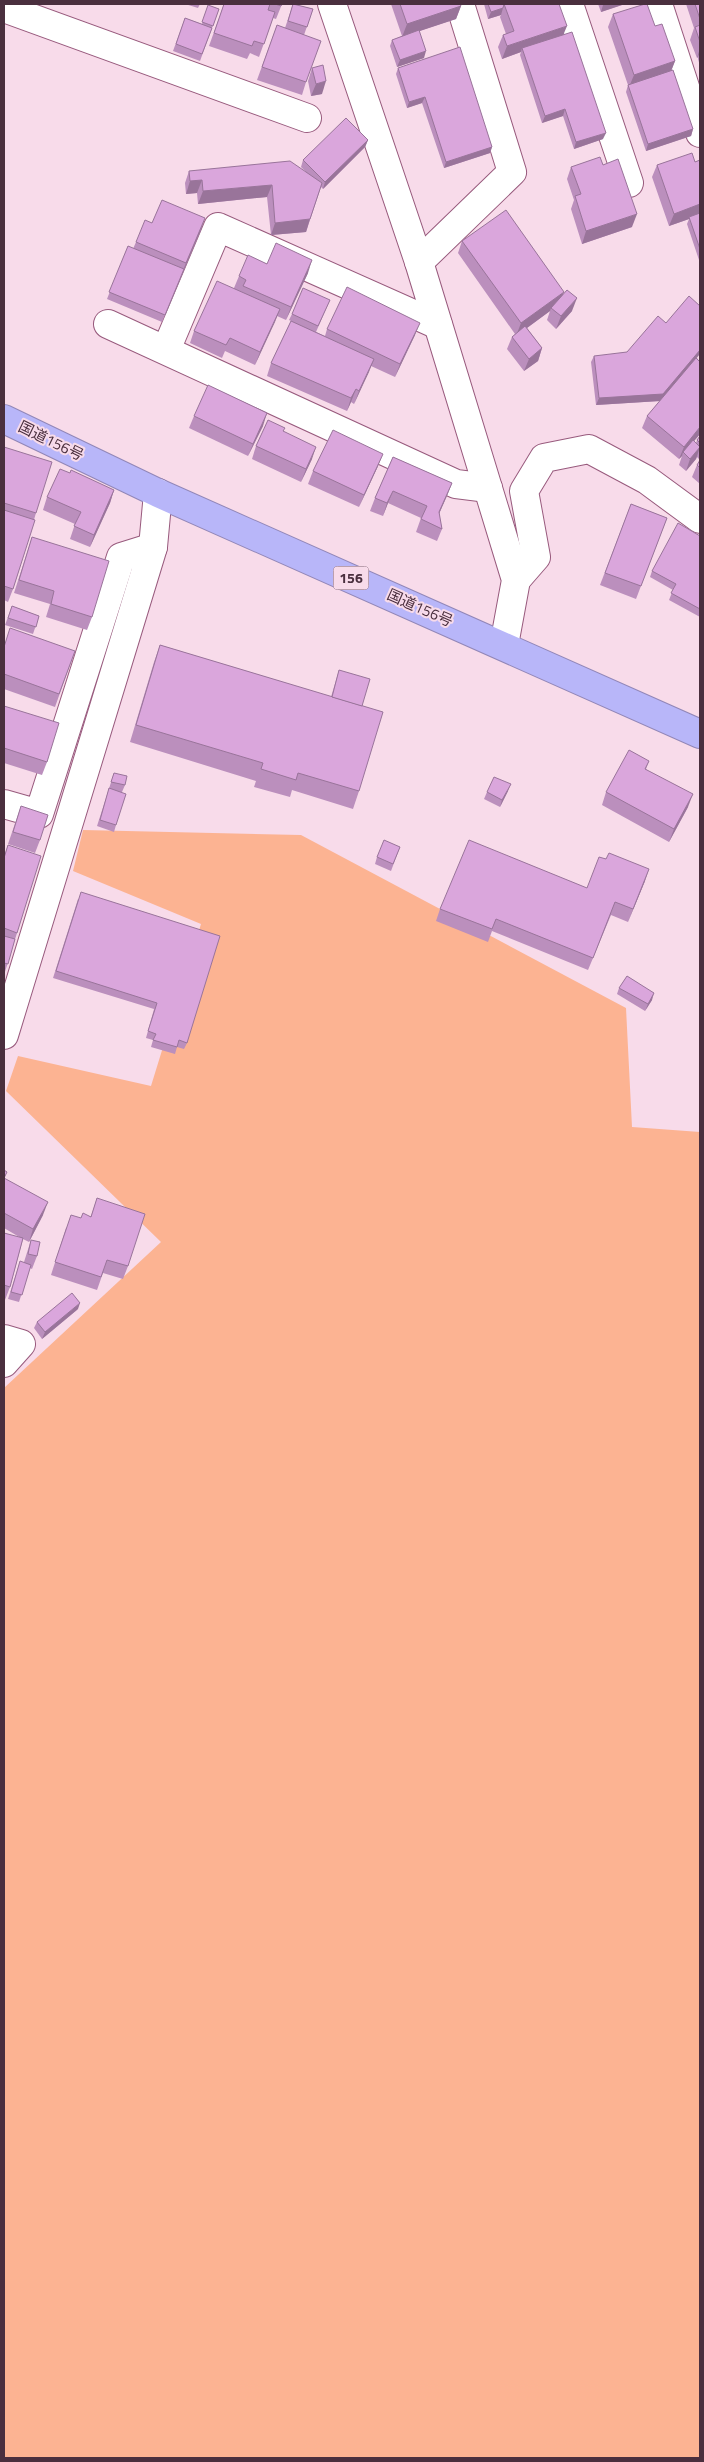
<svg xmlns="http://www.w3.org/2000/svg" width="704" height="2462" font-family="'Titillium Web','Noto Sans JP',sans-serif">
  <rect width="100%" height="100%" fill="#f8dbea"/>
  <polygon fill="#fcb392" points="83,830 301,835 626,1008 632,1127 700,1132 700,2458 4,2458 4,1388 161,1242 6,1091 18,1056 151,1086 201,924 73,871"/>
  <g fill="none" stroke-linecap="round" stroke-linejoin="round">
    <g stroke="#985a7d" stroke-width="30">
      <g id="street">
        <polyline points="332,4 419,262 516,580 504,645"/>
        <polyline points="569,4 629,183"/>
        <polyline points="658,4 700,133"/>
        <polyline points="4,8 307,118"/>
        <polyline points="419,262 512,172 460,4"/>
        <polyline points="108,324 456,484 488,488"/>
        <polyline points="166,350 218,227 438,325"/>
        <polyline points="516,580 536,557 524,491 544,458 589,449 647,480 700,519"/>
        <polyline points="4,804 39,814 121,557 153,547"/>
        <polyline points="4,1035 153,547 158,493"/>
        <polyline points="4,1339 21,1344 4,1363"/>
      </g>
    </g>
    <g stroke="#9287b8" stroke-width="30">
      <polyline id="highway" points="4,419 158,493 700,734"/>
    </g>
    <use href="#street" stroke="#fff" stroke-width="28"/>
    <use href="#highway" stroke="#b8b6f9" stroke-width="28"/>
  </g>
  <g fill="#bb8fbd">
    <polygon points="185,4 200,4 198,8"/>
    <polygon points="224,4 282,4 276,19 273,18 259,57 250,53 247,59 209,46"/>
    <polygon points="293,4 313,9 304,35 306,82 302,95 257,80 277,25 285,28"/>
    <polygon points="391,4 460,4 461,6 456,19 419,31 424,58 397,67 390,46 392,40 402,36"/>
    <polygon points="484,4 559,4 564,34 603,139 574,149 563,116 542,123 520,55 521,52 502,59 498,47 503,35 506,34 500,17 501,15 488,19"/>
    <polygon points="598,4 625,4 601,12"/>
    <polygon points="686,4 700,4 700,66 698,59 698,57 697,58 690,40 694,28"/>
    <polygon points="208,5 219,9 200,61 173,51 185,18 202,24"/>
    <polygon points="613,14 655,26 675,61 671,71 693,129 691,136 646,151 626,92 628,85 608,27"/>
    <polygon points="312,68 322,94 311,96 308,81"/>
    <polygon points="398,68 492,147 490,153 444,168 422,103 407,108 396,74"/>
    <polygon points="368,140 365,147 323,189 321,187 306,232 271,235 267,197 198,204 197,193 186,194 185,183 189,171 306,172 301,167 303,160"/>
    <polygon points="700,160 700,263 687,224 689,219 669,226 652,177 657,165 695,162"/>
    <polygon points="571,167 632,227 582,244 571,209 574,200 567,179"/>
    <polygon points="152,223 201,230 162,322 107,299 128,246 133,249 136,242"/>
    <polygon points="462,241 563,295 572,311 556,329 547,320 550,311 527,328 542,348 538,361 524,371 507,349 512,337 515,334 458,253"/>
    <polygon points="267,264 308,273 286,320 277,316 255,365 225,351 222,358 190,343 194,331 234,288 239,276"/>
    <polygon points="330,300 316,332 325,336 327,329 415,335 395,377 371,366 354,404 351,402 347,411 267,376 271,363 291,321 289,320 292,314"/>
    <polygon points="594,356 697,358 700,362 700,434 694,441 696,443 697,440 700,436 700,460 697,457 696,459 686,471 679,465 682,456 679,459 642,428 647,416 660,401 596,405 591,362"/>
    <polygon points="194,416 263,426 248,456 189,428"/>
    <polygon points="283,431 312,459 301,482 252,459 256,446"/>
    <polygon points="4,447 36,513 13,589 8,602 4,600"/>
    <polygon points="393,457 452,483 439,514 442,529 437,541 416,532 421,518 388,503 383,516 370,511 375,498"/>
    <polygon points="700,460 700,484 692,477 697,465"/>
    <polygon points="378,466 359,507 308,484 313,471"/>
    <polygon points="70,473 114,490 110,503 90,547 70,539 75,524 43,510 47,497"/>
    <polygon points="631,504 667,518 636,599 600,585"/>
    <polygon points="700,536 700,617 669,600 673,590 650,577 652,571"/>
    <polygon points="32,537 92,617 87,630 46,617 50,604 14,593"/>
    <polygon points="12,606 39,616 33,634 5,625"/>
    <polygon points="160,645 331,697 339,670 362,706 359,791 353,809 292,790 290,797 254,787 256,781 130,742 154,662"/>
    <polygon points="4,646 75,651 55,707 4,689"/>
    <polygon points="4,706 47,762 42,775 4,763"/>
    <polygon points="649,761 646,769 688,807 669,842 602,805 606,792"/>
    <polygon points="114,773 125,785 122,792 116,825 114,832 97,826"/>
    <polygon points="508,791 500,807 484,799 487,792"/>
    <polygon points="21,806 40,840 35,853 8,844"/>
    <polygon points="8,845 17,933 4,975 4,856"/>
    <polygon points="400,847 391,871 375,864 377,857"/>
    <polygon points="645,881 628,922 611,915 588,970 492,931 488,942 436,921 440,909 587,888"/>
    <polygon points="78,899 187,1043 184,1049 177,1047 175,1054 151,1047 153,1040 146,1038 154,1009 53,978"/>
    <polygon points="619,988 652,1000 645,1011 617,994"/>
    <polygon points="4,1170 7,1172 4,1179 43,1215 29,1242 23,1239 10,1287 5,1300 4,1299 4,1233 21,1238 4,1228"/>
    <polygon points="97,1198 128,1266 123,1279 103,1273 97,1290 51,1275 66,1228 81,1218 91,1216"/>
    <polygon points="31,1240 37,1256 32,1269 30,1268 19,1302 8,1299 18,1268 24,1262"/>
    <polygon points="78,1309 42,1339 34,1328 37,1322"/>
  </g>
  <g fill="#99749a">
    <polygon points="608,4 625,4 601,12 603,5"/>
    <polygon points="461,6 456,19 402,37 407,24"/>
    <polygon points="503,8 501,15 488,19 491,12"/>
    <polygon points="567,26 562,38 522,48 521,52 502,59 507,46"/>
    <polygon points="700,48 700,52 698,57 697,58"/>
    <polygon points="426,51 424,58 397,67 400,60"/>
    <polygon points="675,61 670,74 629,87 634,75"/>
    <polygon points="326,81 322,94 311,96 316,84"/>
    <polygon points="425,97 422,103 407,108 409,102"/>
    <polygon points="565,109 563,116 542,123 545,116"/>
    <polygon points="693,129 691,136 646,151 648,144"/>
    <polygon points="606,133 603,139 574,149 576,142"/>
    <polygon points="368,140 365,147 323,189 325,182"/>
    <polygon points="492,147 490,153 444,168 446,162"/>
    <polygon points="202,180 197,193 186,194 190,181"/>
    <polygon points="272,185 267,197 198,204 203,191"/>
    <polygon points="700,204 700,215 689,217 689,219 669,226 674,214"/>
    <polygon points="637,214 632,227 582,244 586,231"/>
    <polygon points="205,218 201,230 162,322 186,263"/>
    <polygon points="310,219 306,232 271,235 275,223"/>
    <polygon points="312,260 308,273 286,320 291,307"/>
    <polygon points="564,292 560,304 551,308 550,311 516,336 521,323"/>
    <polygon points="577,298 572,311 556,329 561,316"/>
    <polygon points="280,309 275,322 255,365 260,352"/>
    <polygon points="420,323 415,335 395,377 400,364"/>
    <polygon points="542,348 538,361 524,371 529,359"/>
    <polygon points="700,350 700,354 660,401 596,405 599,398"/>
    <polygon points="374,359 369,372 354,404 359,391"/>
    <polygon points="356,389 351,402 347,411 351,398"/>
    <polygon points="267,413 263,426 248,456 253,444"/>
    <polygon points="700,427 700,434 684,453 683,452 682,456 679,459 684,447"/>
    <polygon points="316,447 312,459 301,482 306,469"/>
    <polygon points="700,447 696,459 686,471 690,459"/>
    <polygon points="383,454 378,466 359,507 364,495"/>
    <polygon points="452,483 447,496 434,525 439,512"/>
    <polygon points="114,490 110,503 90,547 94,535"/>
    <polygon points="393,491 388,503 383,516 387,503"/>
    <polygon points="511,784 508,791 500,807 502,800"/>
    <polygon points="693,794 688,807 669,842 674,829"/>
    <polygon points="649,869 645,881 628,922 633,909"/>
    <polygon points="654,993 652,1000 645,1011 648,1004"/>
    <polygon points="48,1202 43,1215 29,1242 33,1229"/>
    <polygon points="80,1303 78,1309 42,1339 45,1332"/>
  </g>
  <g fill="#daa6dc" stroke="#99749a">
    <polygon points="224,4 270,4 268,10 275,12 264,44 254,41 252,46 214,33"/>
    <polygon points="275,4 282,4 281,6"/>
    <polygon points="293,4 313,9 307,27 288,21"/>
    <polygon points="400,4 460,4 461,6 407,24"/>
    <polygon points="488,4 507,4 504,4 503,8 491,12"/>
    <polygon points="504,4 559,4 567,26 507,46 503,35 514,31"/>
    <polygon points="645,4 647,4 655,26 662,24 675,61 634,75 613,14"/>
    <polygon points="695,4 700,4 700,19"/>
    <polygon points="208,5 219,9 213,26 202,22"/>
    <polygon points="185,18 212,28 202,54 176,44"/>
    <polygon points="277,25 321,41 306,82 262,67"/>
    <polygon points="700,25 700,42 695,27"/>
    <polygon points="419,30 426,51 400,60 392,40"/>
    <polygon points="572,32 606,133 576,142 565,109 545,116 522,48"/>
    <polygon points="460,47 492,147 446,162 425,97 409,102 398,68"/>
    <polygon points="323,65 326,81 316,84 312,68"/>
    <polygon points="673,70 693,129 648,144 628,85"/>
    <polygon points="346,118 368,140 325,182 303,160"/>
    <polygon points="692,153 695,162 700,160 700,204 674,214 657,165"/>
    <polygon points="600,157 603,165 618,159 637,214 586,231 575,196 581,194 571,167"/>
    <polygon points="290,161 322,183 310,219 275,223 272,185 203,191 202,180 190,181 189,171"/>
    <polygon points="162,200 205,218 186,263 136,242 145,220 152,223"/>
    <polygon points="506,210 564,292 521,323 462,241"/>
    <polygon points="700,213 700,249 689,217"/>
    <polygon points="276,243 312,260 291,307 243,286 246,280 239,276 248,255 267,264"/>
    <polygon points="128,246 184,269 165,315 109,292"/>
    <polygon points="217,281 280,309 260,352 230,338 226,345 194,331"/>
    <polygon points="347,287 420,323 400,364 327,329"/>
    <polygon points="303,288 330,300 318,326 292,314"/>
    <polygon points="567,290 577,298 561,316 551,308"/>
    <polygon points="689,296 700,306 700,350 663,394 599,398 594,356 627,352 658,316 666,323"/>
    <polygon points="291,321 374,359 359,391 356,389 351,398 271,363"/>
    <polygon points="525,326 542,348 529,359 512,337"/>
    <polygon points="696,358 700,362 700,427 684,447 647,416"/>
    <polygon points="208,385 267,413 253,444 194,416"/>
    <polygon points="268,420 285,428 283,431 316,447 306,469 256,446"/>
    <polygon points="333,430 383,454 364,495 313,471"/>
    <polygon points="700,436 700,443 697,440"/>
    <polygon points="693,440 700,447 690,459 683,452"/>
    <polygon points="4,447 52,462 36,513 4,503"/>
    <polygon points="393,457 452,483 439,512 442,529 421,519 427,506 393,491 387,503 375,498"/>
    <polygon points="700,460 700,468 697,465"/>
    <polygon points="60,469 70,473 71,470 114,490 94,535 74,526 81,512 47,497"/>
    <polygon points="631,504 667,518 641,586 605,573"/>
    <polygon points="4,510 35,520 13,589 4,586"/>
    <polygon points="678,523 700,536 700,609 671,593 676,584 652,571"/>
    <polygon points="32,537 109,561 92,617 51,604 54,591 19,580"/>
    <polygon points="12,606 39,616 36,627 8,618"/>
    <polygon points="10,628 75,651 59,694 4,674 4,647"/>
    <polygon points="160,645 383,712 359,791 298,773 296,780 261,769 263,763 136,725"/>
    <polygon points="339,670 370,679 362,706 332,697"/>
    <polygon points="4,706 59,723 47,762 4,748"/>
    <polygon points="629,750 649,761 645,769 693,794 674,829 606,792"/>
    <polygon points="114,773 127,776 125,785 111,782"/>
    <polygon points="494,777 511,784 502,800 487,792"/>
    <polygon points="109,788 126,794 116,825 100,820"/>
    <polygon points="21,806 48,815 40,840 13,832"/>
    <polygon points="384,840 400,847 393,864 377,857"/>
    <polygon points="469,840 587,888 599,857 606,859 609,853 649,869 633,909 615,902 593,958 496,919 492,929 440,909"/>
    <polygon points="8,845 41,856 17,933 4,928 4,858"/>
    <polygon points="81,892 220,936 187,1043 179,1040 177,1047 153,1040 156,1034 148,1031 157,1003 56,971"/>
    <polygon points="4,936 15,939 8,964 4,963"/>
    <polygon points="627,976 654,993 648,1004 619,988"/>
    <polygon points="4,1170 7,1172 4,1178"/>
    <polygon points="4,1178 48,1202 33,1229 4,1213"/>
    <polygon points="97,1198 145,1214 128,1266 107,1260 101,1277 55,1262 71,1215 81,1218 83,1213 91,1217"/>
    <polygon points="4,1233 23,1238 10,1287 4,1285"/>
    <polygon points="31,1240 40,1242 37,1256 28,1254"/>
    <polygon points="20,1261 31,1265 22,1295 11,1292"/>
    <polygon points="72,1293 80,1303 45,1332 37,1322"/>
  </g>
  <g text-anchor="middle" stroke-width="4" stroke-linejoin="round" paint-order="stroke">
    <rect fill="#f8dbea" stroke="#7e6372" stroke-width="1" x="333.5" y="566.5" width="35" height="23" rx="4"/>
    <g font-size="14" font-weight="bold" fill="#4a2f3e">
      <text x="351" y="583">156</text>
    </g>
    <g font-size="15" fill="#4a2f3e" stroke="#f8dbea">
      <text transform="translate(51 441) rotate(26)" y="5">国道156号</text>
      <text transform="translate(420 608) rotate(24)" y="5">国道156号</text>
    </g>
  </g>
  <rect width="704" height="2462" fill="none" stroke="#4a2f3e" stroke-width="10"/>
</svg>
